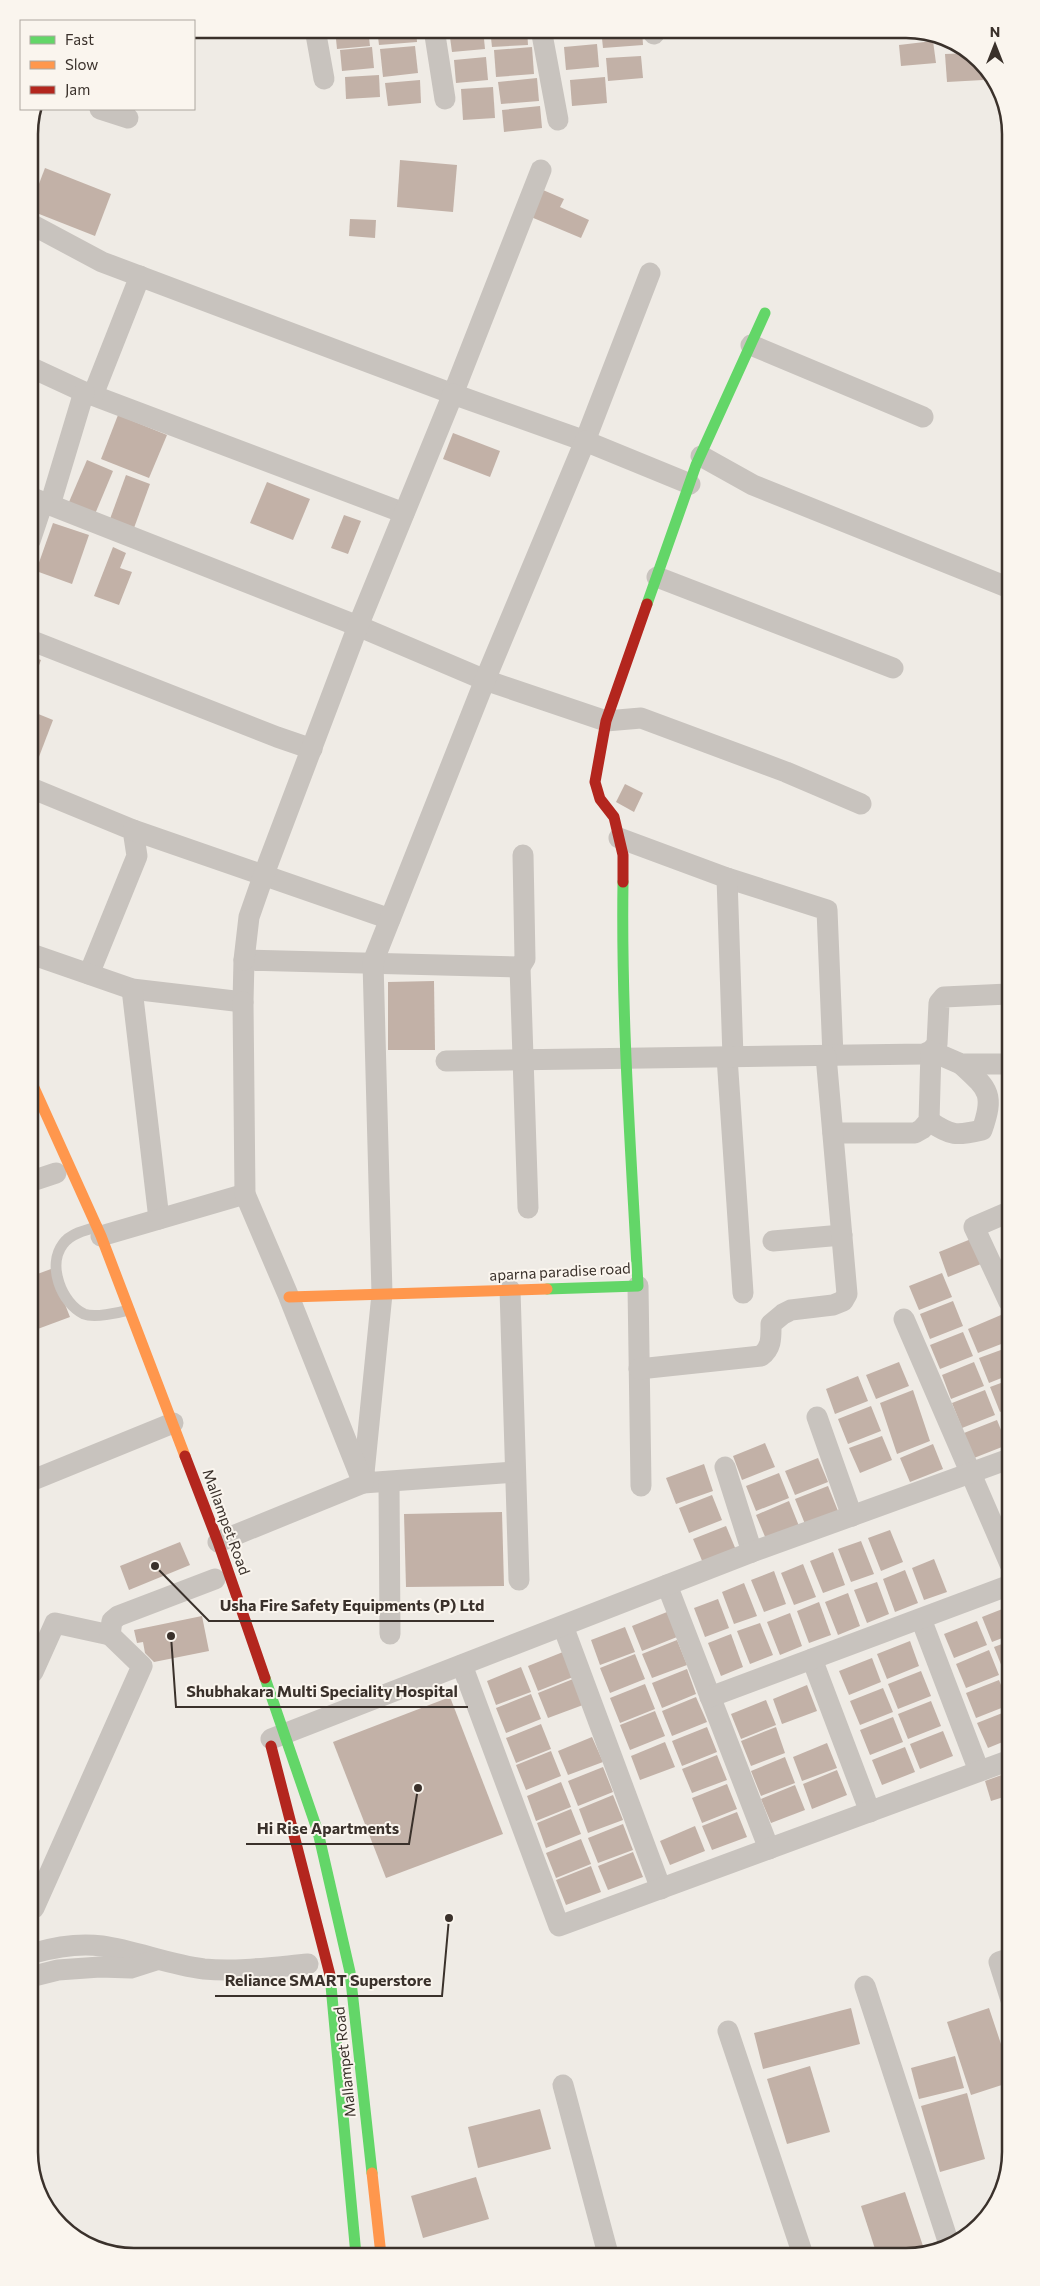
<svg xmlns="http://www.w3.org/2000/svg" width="1040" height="2286" font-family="Commissioner,sans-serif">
  <rect width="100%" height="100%" fill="#efebe5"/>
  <g fill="#c2b1a7">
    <polygon points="335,29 368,29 370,46 337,49"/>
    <polygon points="377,29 416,29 417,42 379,45"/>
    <polygon points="483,29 485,49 452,52 449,30"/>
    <polygon points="490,29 527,29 528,45 492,47"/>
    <polygon points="560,29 593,29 594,35 561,38"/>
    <polygon points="601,29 642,29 643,45 603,48"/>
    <polygon points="671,29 703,29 703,33 672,36"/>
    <polygon points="898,29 913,29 929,35 899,37"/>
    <polygon points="933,41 936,63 901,66 899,45"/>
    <polygon points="597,44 599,67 566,70 564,47"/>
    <polygon points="415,46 418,73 383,77 380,49"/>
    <polygon points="372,47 374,68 342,71 340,50"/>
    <polygon points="532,47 534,74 496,77 494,50"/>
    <polygon points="972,53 982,67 983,80 947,82 945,54"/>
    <polygon points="641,56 643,78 608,81 606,58"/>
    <polygon points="486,57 488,80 456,83 454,60"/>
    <polygon points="379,75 380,97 346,99 345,77"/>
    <polygon points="605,77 607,103 572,106 570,80"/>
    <polygon points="537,78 539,101 501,104 498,82"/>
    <polygon points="420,80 421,103 388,106 385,83"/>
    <polygon points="493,87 495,118 463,120 461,89"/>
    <polygon points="540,106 542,128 504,132 502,110"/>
    <polygon points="400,160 457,165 453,212 397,207"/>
    <polygon points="45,168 111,194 95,236 29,210"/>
    <polygon points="543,190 564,199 560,207 589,220 581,238 531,217"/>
    <polygon points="350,219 376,220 375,238 349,236"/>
    <polygon points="118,415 167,435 149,478 101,459"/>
    <polygon points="453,433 500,451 490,477 443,459"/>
    <polygon points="87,460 113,471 95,514 69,502"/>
    <polygon points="126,475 150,484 134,528 110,519"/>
    <polygon points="267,482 310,499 293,540 250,523"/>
    <polygon points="344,515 361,521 348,554 331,548"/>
    <polygon points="53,523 89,535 72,584 36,571"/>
    <polygon points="113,547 126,553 120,568 132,572 119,605 94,596"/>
    <polygon points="30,656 41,660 31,687 30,687"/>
    <polygon points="31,711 53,720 37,762 31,760"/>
    <polygon points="625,784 643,793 634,812 616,802"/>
    <polygon points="434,981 435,1050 388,1050 388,982"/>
    <polygon points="971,1239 981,1264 948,1277 939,1252"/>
    <polygon points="51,1269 70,1317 35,1330 32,1322 32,1276"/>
    <polygon points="942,1273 952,1297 919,1310 909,1286"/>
    <polygon points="953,1301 963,1326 930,1339 920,1314"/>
    <polygon points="1001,1315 1009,1341 978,1353 968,1329"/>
    <polygon points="963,1332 973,1356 940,1369 930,1345"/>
    <polygon points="1009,1347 1009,1375 989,1383 979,1358"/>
    <polygon points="899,1362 909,1386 876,1399 866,1375"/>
    <polygon points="974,1362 984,1386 951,1399 942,1375"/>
    <polygon points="858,1376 868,1401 835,1414 826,1389"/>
    <polygon points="1009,1380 1009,1408 1000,1412 990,1387"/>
    <polygon points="913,1390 930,1441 897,1454 880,1403"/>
    <polygon points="985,1390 995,1415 962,1428 952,1403"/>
    <polygon points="871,1406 881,1431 848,1444 838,1419"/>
    <polygon points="1009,1414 1009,1435 1002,1417"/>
    <polygon points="997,1420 1007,1445 974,1458 964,1433"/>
    <polygon points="882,1436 892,1460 860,1473 849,1448"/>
    <polygon points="765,1443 775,1467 742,1480 733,1456"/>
    <polygon points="933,1444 943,1469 910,1482 900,1458"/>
    <polygon points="818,1458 828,1482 795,1495 785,1471"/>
    <polygon points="704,1464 713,1491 676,1504 666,1478"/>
    <polygon points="779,1473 789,1498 756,1511 746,1486"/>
    <polygon points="828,1486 838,1511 805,1524 795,1499"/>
    <polygon points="712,1495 722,1520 689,1533 679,1508"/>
    <polygon points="789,1501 799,1526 766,1539 756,1515"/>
    <polygon points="502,1512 504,1586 406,1587 404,1514"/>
    <polygon points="726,1526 736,1550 703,1563 693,1539"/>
    <polygon points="890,1530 903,1562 881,1571 868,1538"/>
    <polygon points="861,1541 874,1574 851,1582 838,1549"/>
    <polygon points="180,1542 190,1565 129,1590 120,1566"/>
    <polygon points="833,1552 845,1585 823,1593 810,1561"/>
    <polygon points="934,1559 947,1592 924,1600 912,1568"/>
    <polygon points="803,1564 816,1597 794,1605 781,1573"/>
    <polygon points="905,1570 918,1603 895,1612 883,1579"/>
    <polygon points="774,1571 786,1604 764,1612 751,1580"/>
    <polygon points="877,1582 889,1614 867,1623 854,1590"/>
    <polygon points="744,1583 757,1616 734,1624 722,1592"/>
    <polygon points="848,1593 860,1626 838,1635 825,1602"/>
    <polygon points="718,1599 729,1628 705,1637 694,1608"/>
    <polygon points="819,1602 831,1635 809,1643 797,1611"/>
    <polygon points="1010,1606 1010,1635 992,1642 982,1617"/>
    <polygon points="667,1612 677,1637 642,1651 632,1626"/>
    <polygon points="790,1613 802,1646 780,1655 767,1622"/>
    <polygon points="202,1616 209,1651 154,1662 145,1653 143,1642 137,1643 134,1630"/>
    <polygon points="977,1621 987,1645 954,1658 944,1634"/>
    <polygon points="760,1623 773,1655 750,1664 737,1631"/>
    <polygon points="625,1627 635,1652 600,1665 591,1640"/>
    <polygon points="731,1634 743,1667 721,1676 708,1643"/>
    <polygon points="677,1640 687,1665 652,1678 642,1654"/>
    <polygon points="910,1641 919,1666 887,1679 877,1654"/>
    <polygon points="1010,1641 1010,1669 1004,1672 994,1647"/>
    <polygon points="989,1650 999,1675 966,1688 956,1664"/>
    <polygon points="563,1652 573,1677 538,1691 528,1666"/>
    <polygon points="635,1654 645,1679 610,1693 600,1668"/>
    <polygon points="872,1658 881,1682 849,1695 839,1671"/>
    <polygon points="521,1667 531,1692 496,1705 487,1681"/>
    <polygon points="687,1669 696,1694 662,1708 652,1683"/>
    <polygon points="921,1671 931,1696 898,1709 888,1684"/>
    <polygon points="1010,1674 1010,1692 1004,1677"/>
    <polygon points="573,1679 583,1705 548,1718 538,1693"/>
    <polygon points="999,1680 1009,1705 976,1718 966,1693"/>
    <polygon points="645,1684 655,1709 620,1723 610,1698"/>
    <polygon points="807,1685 817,1711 782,1724 773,1699"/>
    <polygon points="883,1688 893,1712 860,1725 850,1701"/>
    <polygon points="531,1694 541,1719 506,1733 496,1708"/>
    <polygon points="450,1697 503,1834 386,1878 333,1742"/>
    <polygon points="696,1697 707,1722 672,1736 662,1711"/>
    <polygon points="766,1700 776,1725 741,1739 731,1714"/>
    <polygon points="931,1701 941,1726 908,1739 898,1714"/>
    <polygon points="1010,1710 1010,1739 988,1748 977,1723"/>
    <polygon points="655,1711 665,1736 630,1750 620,1725"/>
    <polygon points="893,1717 903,1742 870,1755 860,1730"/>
    <polygon points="541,1724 551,1749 516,1763 506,1738"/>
    <polygon points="707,1727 717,1752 682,1766 672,1741"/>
    <polygon points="776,1727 785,1753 751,1766 741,1741"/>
    <polygon points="943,1731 953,1756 920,1769 910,1744"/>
    <polygon points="592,1737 603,1762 568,1775 558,1751"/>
    <polygon points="665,1742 675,1767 640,1780 631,1756"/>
    <polygon points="827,1743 837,1768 802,1781 793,1757"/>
    <polygon points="905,1747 915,1772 882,1785 872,1760"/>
    <polygon points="551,1751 561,1776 526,1790 516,1765"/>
    <polygon points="717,1755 727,1780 692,1793 682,1769"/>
    <polygon points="785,1757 795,1783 761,1796 751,1771"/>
    <polygon points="603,1767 613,1792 578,1806 568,1781"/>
    <polygon points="837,1770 847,1795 812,1809 803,1784"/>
    <polygon points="1010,1772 1010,1795 991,1801 985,1781"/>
    <polygon points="561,1782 571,1807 536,1821 527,1796"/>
    <polygon points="727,1784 737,1809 702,1823 692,1798"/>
    <polygon points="795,1785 805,1810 771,1823 761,1799"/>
    <polygon points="613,1795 623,1820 588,1833 579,1809"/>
    <polygon points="571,1809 581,1834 546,1848 537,1823"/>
    <polygon points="737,1812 747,1837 712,1850 702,1826"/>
    <polygon points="623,1824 633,1850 598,1863 588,1838"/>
    <polygon points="695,1826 705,1851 670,1865 660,1841"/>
    <polygon points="581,1839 591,1864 556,1878 546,1853"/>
    <polygon points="1005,1851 1010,1851 1010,1881 1009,1881"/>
    <polygon points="633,1852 643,1877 608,1890 598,1866"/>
    <polygon points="591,1866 601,1892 566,1905 556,1880"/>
    <polygon points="851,2008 860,2044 763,2069 754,2033"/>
    <polygon points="989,2008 1011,2074 1011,2082 971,2095 947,2022"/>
    <polygon points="955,2056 964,2088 919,2099 911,2068"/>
    <polygon points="810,2066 830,2132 787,2144 767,2079"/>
    <polygon points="967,2093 985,2159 940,2172 921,2106"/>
    <polygon points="540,2109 551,2149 478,2168 468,2127"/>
    <polygon points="476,2177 489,2219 423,2238 411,2196"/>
    <polygon points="905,2192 925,2252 876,2252 861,2206"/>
  </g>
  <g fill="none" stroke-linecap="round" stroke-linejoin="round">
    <path stroke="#c8c3be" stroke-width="11" d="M 97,1227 C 85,1230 70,1234 63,1244 C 47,1265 61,1303 84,1314 C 94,1318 118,1313 129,1310"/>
    <g stroke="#c8c3be" stroke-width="21">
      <polyline points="315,29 324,79"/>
      <polyline points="434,29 445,99"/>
      <polyline points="541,29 558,120"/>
      <polyline points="653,29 654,34"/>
      <polyline points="100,109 128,118"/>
      <polyline points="29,223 102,262 453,394 541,170"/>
      <polyline points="751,345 923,417"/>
      <polyline points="30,367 84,392 404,513"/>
      <polyline points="93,395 140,276"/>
      <polyline points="701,456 753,485 1007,587"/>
      <polyline points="30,497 358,626 485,680 606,721 641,718 786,772 861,804"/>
      <polyline points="50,505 84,392"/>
      <polyline points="30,541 43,502"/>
      <polyline points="657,577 893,668"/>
      <polyline points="30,640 277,737 312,749"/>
      <polyline points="31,788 133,830 137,856 89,974"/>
      <polyline points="133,830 390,919"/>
      <polyline points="619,838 727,878 827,910 833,1056"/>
      <polyline points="727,878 733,1057"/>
      <polyline points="31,954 132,989 243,1002 244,960 520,967 525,959 523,855"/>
      <polyline points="244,960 249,917 264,874 358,626 453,394 585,441 650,273"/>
      <polyline points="520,967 528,1208"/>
      <polyline points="132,989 159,1219"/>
      <polyline points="727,1057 743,1293"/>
      <polyline points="446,1061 924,1054 931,1051 937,1044 939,1003 944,997 1008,994"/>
      <path d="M 929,1121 C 951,1136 956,1136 982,1130 C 995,1093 988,1089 961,1064"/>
      <polyline points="833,1133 915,1133 922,1129 929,1121 931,1051 961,1064 1008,1064"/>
      <polyline points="32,1181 56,1173"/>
      <polyline points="1009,1212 974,1227 1009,1302"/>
      <polyline points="101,1236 245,1194"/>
      <polyline points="773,1241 842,1235"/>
      <polyline points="638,1286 641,1486"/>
      <polyline points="510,1290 519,1580"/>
      <polyline points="904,1319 1010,1564"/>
      <path d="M 639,1369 L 761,1356 C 772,1348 771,1337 771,1324 L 783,1314 L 791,1310 L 833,1305 L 843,1301 L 847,1294 L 826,1056"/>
      <polyline points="817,1417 852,1516"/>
      <polyline points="725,1467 752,1552"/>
      <polyline points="515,1472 363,1483 382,1294 373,962 485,680 585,441 690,484"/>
      <polyline points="33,1480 173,1423"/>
      <polyline points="389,1482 390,1634"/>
      <polyline points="218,1542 363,1483 289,1297 245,1194 243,1002"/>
      <polyline points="667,1585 769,1849"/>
      <polyline points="921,1619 979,1771"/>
      <polyline points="563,1626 661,1889"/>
      <polyline points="812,1659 870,1812"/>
      <polyline points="462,1665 559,1926 1010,1760"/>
      <polyline points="33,1672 55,1623 110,1635"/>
      <polyline points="710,1697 1010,1585"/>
      <polyline points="271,1739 752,1552 1009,1459"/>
      <polyline points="34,1908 142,1666 110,1635 112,1621 118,1616 215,1579"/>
      <path d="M 34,1953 C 55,1947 80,1943 102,1946 C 137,1951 169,1965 204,1969 C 238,1972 274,1967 308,1964"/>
      <polyline points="1011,1958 999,1962 1011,2000"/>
      <polyline points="34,1976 58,1970 100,1967 131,1968 156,1960"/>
      <polyline points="865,1986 949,2244"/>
      <polyline points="728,2031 802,2252"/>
      <polyline points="563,2085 608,2254"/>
    </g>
    <g stroke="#63d668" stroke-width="11">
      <polyline points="647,604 696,465 765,313"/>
      <path d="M 547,1289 L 638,1286 C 631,1151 621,1017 623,882"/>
      <polyline points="265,1678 318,1832 350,1972 372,2173"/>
      <polyline points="330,1975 356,2255"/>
    </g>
    <g stroke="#ff974d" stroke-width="11">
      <polyline points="31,1081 101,1236 185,1456"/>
      <polyline points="289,1297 547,1289"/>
      <polyline points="372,2173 381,2255"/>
    </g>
    <g stroke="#b3261e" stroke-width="11">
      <polyline points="623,882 623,855 614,817 600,799 595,782 606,721 647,604"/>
      <polyline points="185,1456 218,1542 265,1678"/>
      <polyline points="271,1746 330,1975"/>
    </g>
  </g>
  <g text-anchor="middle" stroke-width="4" stroke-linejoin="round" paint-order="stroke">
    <g font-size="15" fill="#3a312b" stroke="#faf5ee">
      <text transform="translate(560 1272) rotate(-3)" y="5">aparna paradise road</text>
      <text transform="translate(226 1522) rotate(70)" y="5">Mallampet Road</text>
      <text transform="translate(345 2062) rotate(-96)" y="5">Mallampet Road</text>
    </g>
  </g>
  <path d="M0 0H1040V2286H0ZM134 38H906A96 96 0 0 1 1002 134V2152A96 96 0 0 1 906 2248H134A96 96 0 0 1 38 2152V134A96 96 0 0 1 134 38Z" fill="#faf5ee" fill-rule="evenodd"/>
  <path fill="none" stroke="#3a312b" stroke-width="2.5" d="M134 38H906A96 96 0 0 1 1002 134V2152A96 96 0 0 1 906 2248H134A96 96 0 0 1 38 2152V134A96 96 0 0 1 134 38Z"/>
  <path fill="none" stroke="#3a312b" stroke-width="2" d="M155 1566L209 1621H494M171 1636L176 1707H468M418 1788L409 1844H246M449 1918L442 1996H215"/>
  <g fill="#3a312b" stroke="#faf5ee" stroke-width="2">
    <circle cx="155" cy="1566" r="5"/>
    <circle cx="171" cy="1636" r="5"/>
    <circle cx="418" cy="1788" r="5"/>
    <circle cx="449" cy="1918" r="5"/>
  </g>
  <g font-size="16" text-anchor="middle" font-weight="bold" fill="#3a312b" stroke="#faf5ee" stroke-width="4" stroke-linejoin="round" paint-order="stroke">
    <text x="352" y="1611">Usha Fire Safety Equipments (P) Ltd</text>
    <text x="322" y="1697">Shubhakara Multi Speciality Hospital</text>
    <text x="328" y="1834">Hi Rise Apartments</text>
    <text x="328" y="1986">Reliance SMART Superstore</text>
  </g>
  <rect x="20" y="20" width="175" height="90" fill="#faf5ee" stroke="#ada7a0"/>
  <rect x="30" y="36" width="25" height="8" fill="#63d668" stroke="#ada7a0"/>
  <text x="65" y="45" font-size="15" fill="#3a312b">Fast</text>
  <rect x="30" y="61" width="25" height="8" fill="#ff974d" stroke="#ada7a0"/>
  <text x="65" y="70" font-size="15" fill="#3a312b">Slow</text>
  <rect x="30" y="86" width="25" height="8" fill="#b3261e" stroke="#ada7a0"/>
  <text x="65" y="95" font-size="15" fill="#3a312b">Jam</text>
  <g transform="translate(995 45)" stroke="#faf5ee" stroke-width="4" paint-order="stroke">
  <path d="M0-4L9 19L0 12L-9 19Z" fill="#3a312b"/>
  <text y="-8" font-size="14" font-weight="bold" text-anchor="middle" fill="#3a312b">N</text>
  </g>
</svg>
